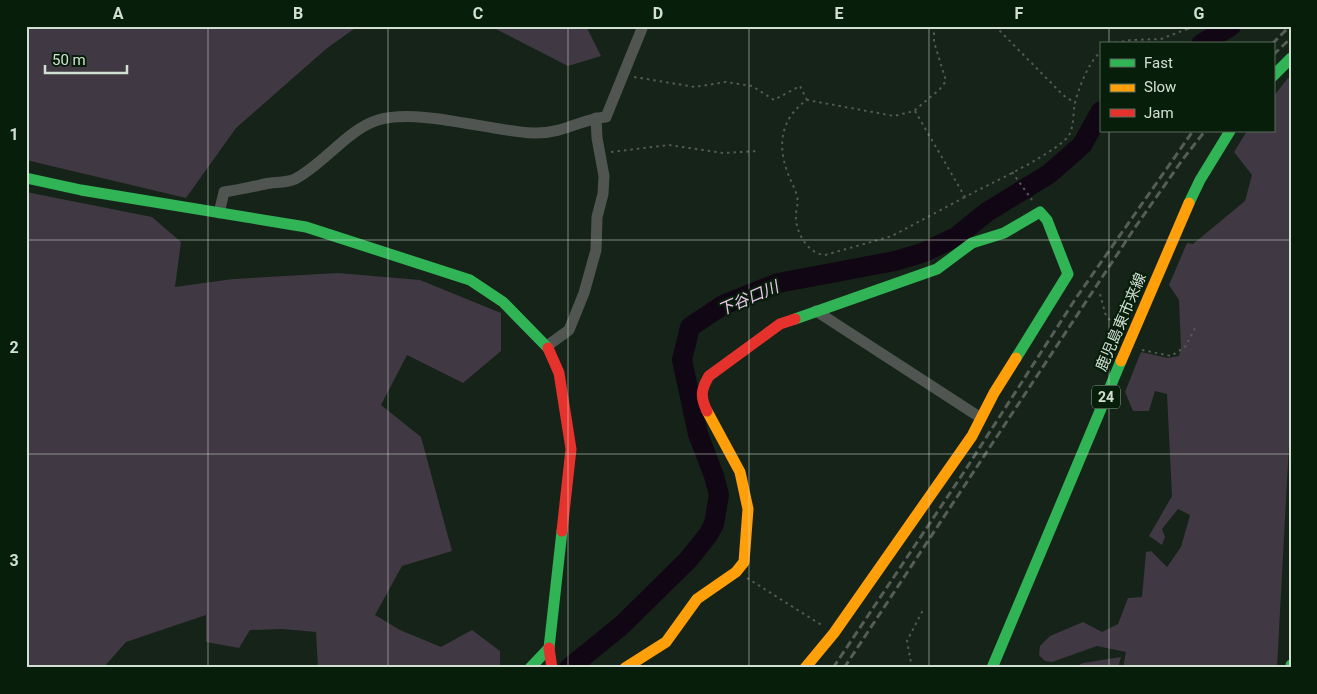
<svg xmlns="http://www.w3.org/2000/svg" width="1317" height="694" font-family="Roboto,'Noto Sans JP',sans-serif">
  <rect width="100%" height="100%" fill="#162318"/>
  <g fill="#403842">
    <polygon points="26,26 358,26 326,49 236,128 186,198 26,160"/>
    <polygon points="490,26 586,26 601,56 568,66"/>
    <polygon points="1288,78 1291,79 1291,407 1277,668 1123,668 1126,652 1097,646 1052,662 1045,661 1039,655 1040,646 1050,636 1083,622 1102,632 1118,624 1128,598 1142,597 1146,552 1151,551 1167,567 1181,547 1190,515 1178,509 1162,529 1165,537 1162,545 1149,536 1172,496 1167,394 1155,391 1149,411 1133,411 1125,392 1141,352 1168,358 1179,356 1181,348 1179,300 1169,285 1187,243 1193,244 1245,201 1252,175 1234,152 1247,131 1273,131 1273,97"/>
    <polygon points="26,192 152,217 181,242 175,287 233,279 338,273 420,280 501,313 501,351 463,383 407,355 381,405 421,437 452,551 402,566 375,615 400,630 441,647 472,630 500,651 500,668 318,668 316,632 282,629 250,630 239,648 206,642 206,615 126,642 103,668 26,668"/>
    <polygon points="1121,657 1118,668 1073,668 1083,663"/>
  </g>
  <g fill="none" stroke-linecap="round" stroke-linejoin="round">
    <g stroke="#110613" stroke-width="20">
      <polyline points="1201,44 1231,26"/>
      <polyline points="569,668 622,625 688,560 708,535 714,524 719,495 714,476 698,434 682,360 690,327 723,305 778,283 895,261 922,253 956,237 987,212 1049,174 1082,145 1101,111"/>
    </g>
    <g stroke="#535954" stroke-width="2" stroke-dasharray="2.5 4" stroke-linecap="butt">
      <path d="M 934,26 L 934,42 L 946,81 L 940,89 L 914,111 L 894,116 L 807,100 C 782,117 777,143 787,171 C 790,180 795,188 797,196 C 799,204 795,212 796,219 C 797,235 809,254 825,255 L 892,236 L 965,197"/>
      <polyline points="995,26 1063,95 1075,103"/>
      <polyline points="1187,29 1199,26"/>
      <polyline points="1109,44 1131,40 1161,39 1187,29 1188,26"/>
      <polyline points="634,77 695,87 726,82 752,86 774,100 800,86 807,100"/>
      <path d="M 915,111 L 965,197 C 985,186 1064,150 1070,133 C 1074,124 1073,112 1075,103 C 1080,84 1088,64 1101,51"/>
      <polyline points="611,152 669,145 723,153 758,151"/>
      <polyline points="1012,172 1032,200"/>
      <polyline points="1100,294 1106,316 1119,329"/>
      <polyline points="1142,350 1171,356 1185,347 1195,328"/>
      <polyline points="747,578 823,626"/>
      <polyline points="912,668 907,641 924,608"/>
    </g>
    <g stroke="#505551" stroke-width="11">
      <path d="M 219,213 L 224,192 C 238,190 251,187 265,184 C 274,182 287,183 295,179 C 324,164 348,129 378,120 C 419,108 489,131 533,133 C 564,134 580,119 606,117 L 643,26"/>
      <polyline points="816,311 981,418"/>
      <polyline points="547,346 569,330 584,293 596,250 597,217 603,194 604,176 597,138 596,118"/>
    </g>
    <g stroke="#30b455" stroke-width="11">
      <polyline points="1273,76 1291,58"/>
      <polyline points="26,178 81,190 306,227 470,280 503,302 548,348"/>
      <polyline points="1189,203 1200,180 1230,131"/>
      <polyline points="795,319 937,269 972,243 1004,233 1040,212 1047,220 1068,274 1016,358"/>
      <polyline points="1291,665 1291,668"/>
      <polyline points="530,668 549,648 562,531"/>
      <polyline points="992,668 1121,361"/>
    </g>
    <g stroke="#ff9f0a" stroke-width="11">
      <polyline points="1121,361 1189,203"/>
      <polyline points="625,668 666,642 697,599 736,572 744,562 748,509 740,472 707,411"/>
      <polyline points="805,668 834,633 972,436 994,393 1016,358"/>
    </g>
    <g stroke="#e5322d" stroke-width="11">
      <polyline points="548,348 559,373 571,449 562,531"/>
      <path d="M 707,411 C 700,397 701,389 709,376 L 780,324 L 795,319"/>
      <polyline points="549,648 552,668"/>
    </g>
    <g stroke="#555d56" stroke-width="3" stroke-dasharray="8 4" stroke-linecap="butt">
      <polyline points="1272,44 1290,26"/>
      <polyline points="1273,55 1291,38"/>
      <polyline points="833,668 964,472 1076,298 1193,131"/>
      <polyline points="844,668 1134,229 1183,159 1205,131"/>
    </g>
  </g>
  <path fill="none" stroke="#d2e0d3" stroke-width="1" stroke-opacity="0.55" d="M 208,26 L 208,668M 388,26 L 388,668M 568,26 L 568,668M 749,26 L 749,668M 929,26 L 929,668M 1109,26 L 1109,44M 1109,131 L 1109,668M 26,240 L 1291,240M 26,454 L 1291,454"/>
  <g text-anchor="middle" stroke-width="4.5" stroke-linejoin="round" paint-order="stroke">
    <rect fill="#071e0b" stroke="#95a697" stroke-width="1" x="1092" y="385.5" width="28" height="23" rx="4"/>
    <g font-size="14" font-weight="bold" fill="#d2e0d3">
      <text x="1106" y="402">24</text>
    </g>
    <g font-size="15" fill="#d2e0d3" stroke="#071e0b">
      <text transform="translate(1121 322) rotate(-67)" y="5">鹿児島東市来線</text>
    </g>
    <g font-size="16" font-style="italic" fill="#efc7f1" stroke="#071e0b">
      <text transform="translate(748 298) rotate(-23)" y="6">下谷口川</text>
    </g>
  </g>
  <rect width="1317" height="694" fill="none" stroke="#071e0b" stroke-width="55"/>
  <rect x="1100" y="42" width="175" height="90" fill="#071e0b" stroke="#586c5b"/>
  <rect x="1110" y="59" width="25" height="8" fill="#30b455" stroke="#586c5b"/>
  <text x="1144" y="68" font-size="15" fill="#d2e0d3">Fast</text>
  <rect x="1110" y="84" width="25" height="8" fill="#ff9f0a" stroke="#586c5b"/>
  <text x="1144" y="92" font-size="15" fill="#d2e0d3">Slow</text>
  <rect x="1110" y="109" width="25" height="8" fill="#e5322d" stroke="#586c5b"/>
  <text x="1144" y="118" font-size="15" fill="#d2e0d3">Jam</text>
  <path d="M45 65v8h82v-8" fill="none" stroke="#d2e0d3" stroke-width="2.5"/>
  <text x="52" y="65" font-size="15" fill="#d2e0d3" stroke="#071e0b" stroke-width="4" paint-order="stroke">50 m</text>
  <rect x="28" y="28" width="1262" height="638" fill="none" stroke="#d2e0d3" stroke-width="2"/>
  <g font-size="16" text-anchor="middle" font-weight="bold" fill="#d2e0d3">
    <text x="118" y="19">A</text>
    <text x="298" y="19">B</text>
    <text x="478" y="19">C</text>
    <text x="658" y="19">D</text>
    <text x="839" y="19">E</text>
    <text x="1019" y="19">F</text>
    <text x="1199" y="19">G</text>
    <text x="14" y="140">1</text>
    <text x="14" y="353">2</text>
    <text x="14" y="566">3</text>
  </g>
</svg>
